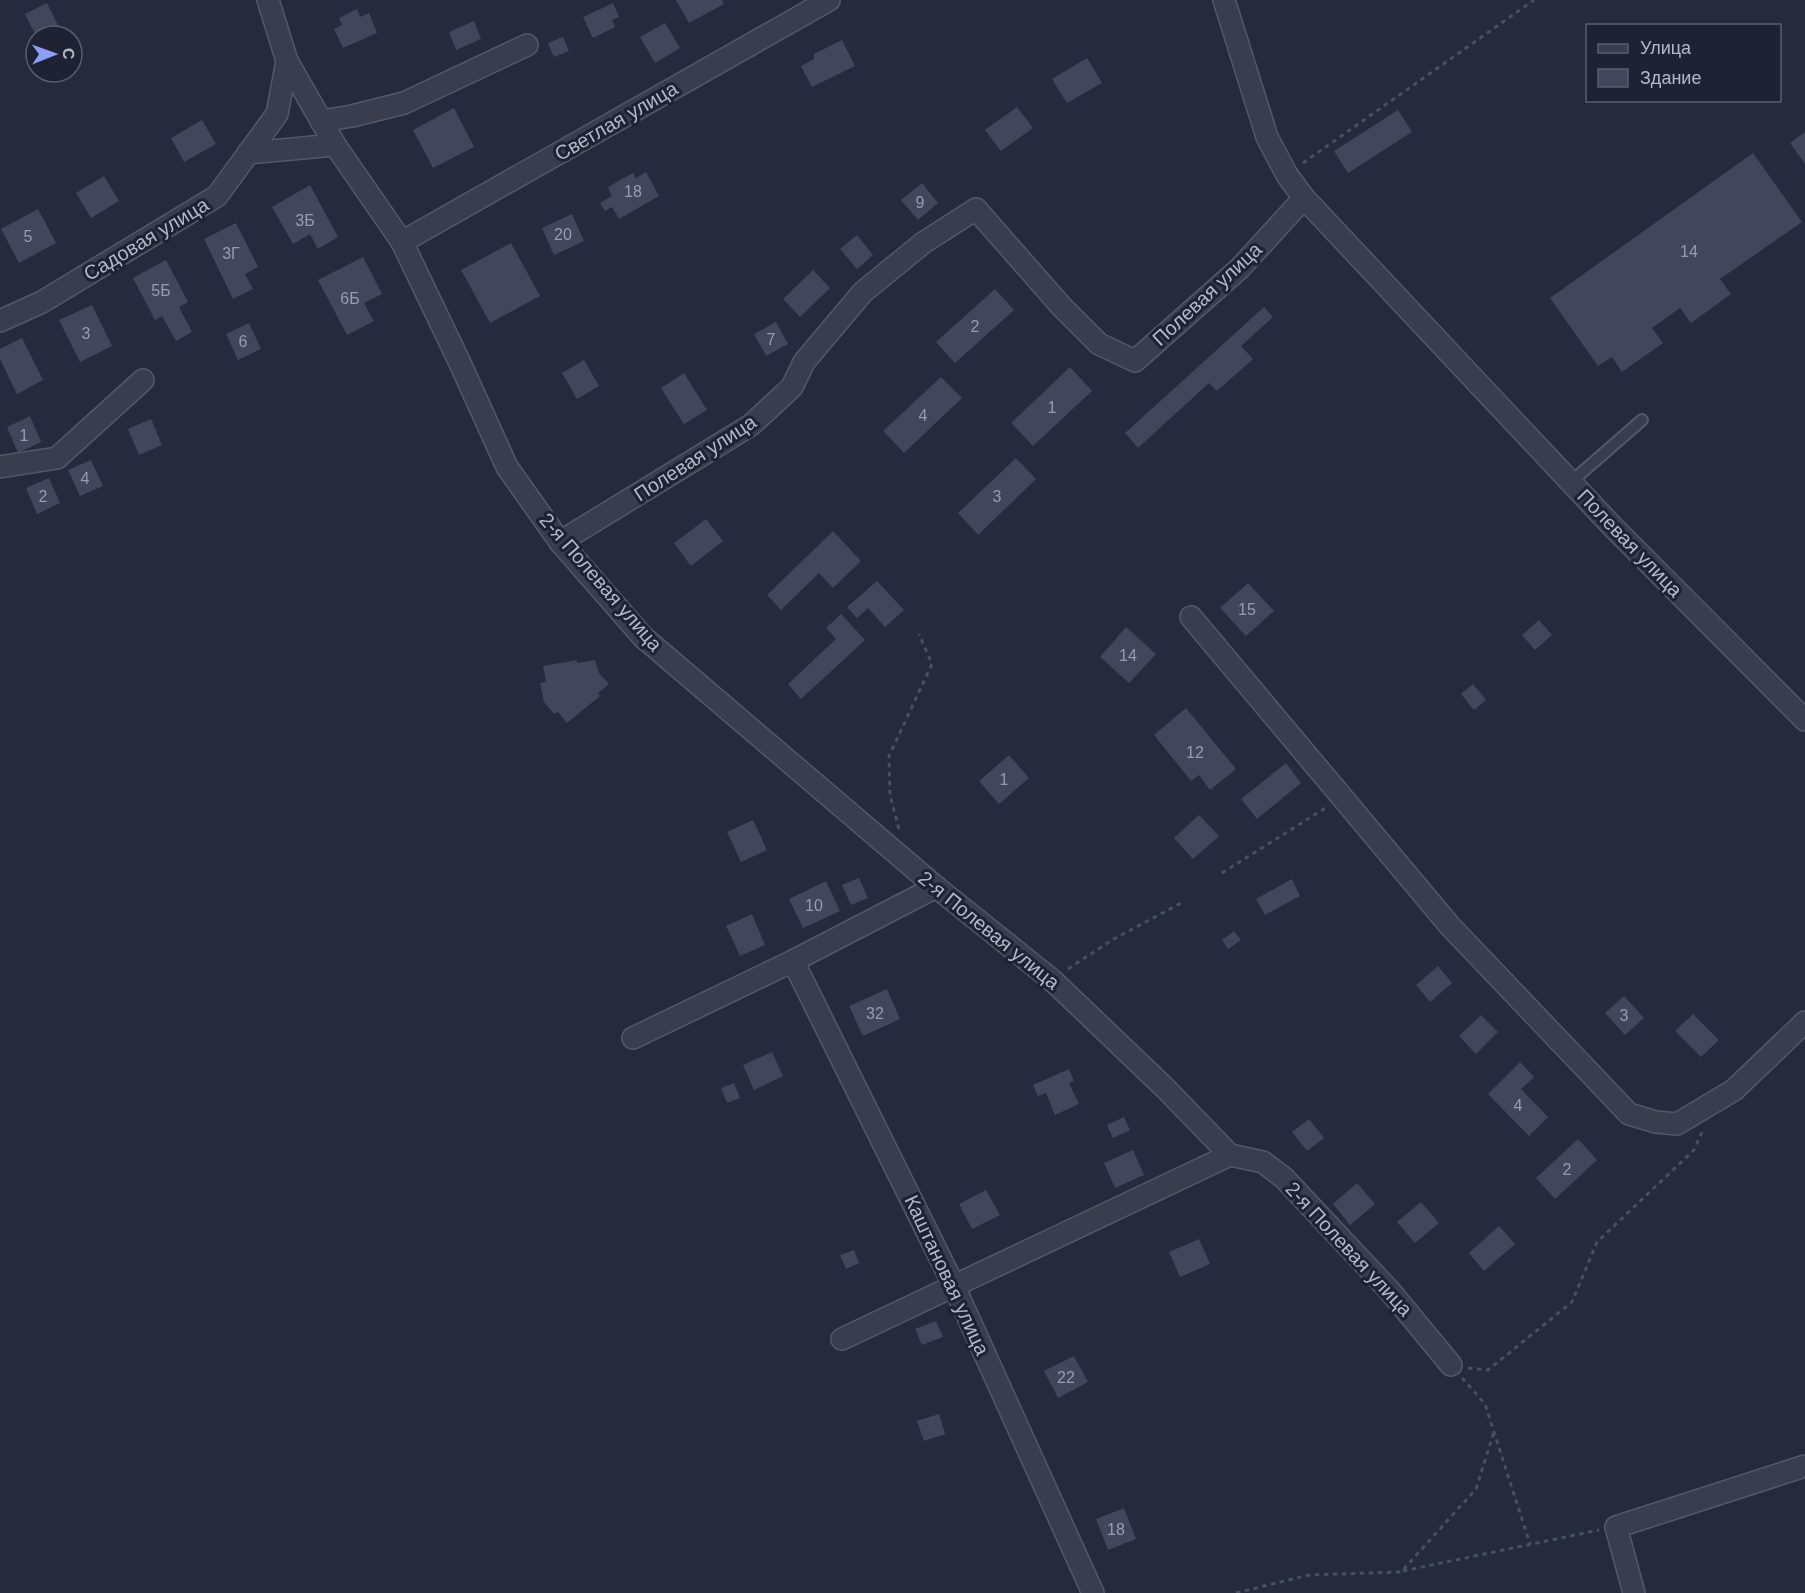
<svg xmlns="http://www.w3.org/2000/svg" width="1805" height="1593" font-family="Helvetica,sans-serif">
  <rect width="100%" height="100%" fill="#252a3d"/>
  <g fill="#41465d">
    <polygon points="676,0 722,0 724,4 689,23"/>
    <polygon points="47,3 60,29 47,36 36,36 25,14"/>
    <polygon points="613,3 619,17 612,20 615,27 593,38 583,17"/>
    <polygon points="357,9 360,17 369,13 377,33 343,48 334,29 342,25 339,18"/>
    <polygon points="474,21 481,39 456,50 449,32"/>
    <polygon points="665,23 680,48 655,63 640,37"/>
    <polygon points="563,37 569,51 554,57 548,43"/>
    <polygon points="842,40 855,66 812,87 801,66 814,59 814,54"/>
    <polygon points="1087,58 1102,83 1067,103 1052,79"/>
    <polygon points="1017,107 1033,128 1001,151 985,130"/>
    <polygon points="454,108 474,147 433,168 413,130"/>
    <polygon points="1398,110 1412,132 1348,173 1334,151"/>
    <polygon points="202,120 216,144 184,162 171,138"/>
    <polygon points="1805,132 1805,164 1790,143"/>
    <polygon points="1753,153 1802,222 1720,279 1731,294 1691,323 1680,308 1652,328 1663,343 1622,372 1612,357 1598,366 1550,298"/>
    <polygon points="646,172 659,196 619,219 612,207 605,211 600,203 612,196 608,187 633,173 636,178"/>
    <polygon points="104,176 119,201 91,218 76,193"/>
    <polygon points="922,183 938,203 918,220 901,200"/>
    <polygon points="310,185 338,237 318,249 310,234 293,244 272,207"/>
    <polygon points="38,209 56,243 19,263 1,229"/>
    <polygon points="572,214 584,241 554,255 542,228"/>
    <polygon points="236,223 258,267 245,274 253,289 233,299 204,239"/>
    <polygon points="857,235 873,255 857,269 840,249"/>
    <polygon points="511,243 540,296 490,323 461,270"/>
    <polygon points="363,257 382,294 364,303 374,321 347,335 318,280"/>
    <polygon points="166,260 188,302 179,307 192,332 176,341 162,316 155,320 133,278"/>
    <polygon points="813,270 830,288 800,317 783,299"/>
    <polygon points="995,289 1014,310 955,363 936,342"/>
    <polygon points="92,305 112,346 80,362 59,320"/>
    <polygon points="1264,307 1273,317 1241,346 1253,359 1217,391 1209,383 1138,448 1125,433"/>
    <polygon points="776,322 788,344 766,356 754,334"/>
    <polygon points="249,323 261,349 238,360 226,334"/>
    <polygon points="22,338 43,380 17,394 0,359 0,349"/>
    <polygon points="584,360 599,386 577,399 562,373"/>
    <polygon points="1070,367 1092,391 1033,446 1011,423"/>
    <polygon points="684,373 707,410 684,424 661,388"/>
    <polygon points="941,377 962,398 904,453 883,431"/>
    <polygon points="30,416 41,442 18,453 7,427"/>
    <polygon points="151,419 162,445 139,455 128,429"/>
    <polygon points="1016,458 1036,479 978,535 958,513"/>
    <polygon points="91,460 103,486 80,496 68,470"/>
    <polygon points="49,478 60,503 37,514 26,488"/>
    <polygon points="706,519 723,541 691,566 674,543"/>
    <polygon points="833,531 861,561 833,588 819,573 781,610 767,595"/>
    <polygon points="877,581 904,610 885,627 868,608 857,618 847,607"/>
    <polygon points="1248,583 1274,611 1246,636 1220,608"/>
    <polygon points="841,614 865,640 801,699 788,684 836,639 826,628"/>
    <polygon points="1539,620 1552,635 1535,650 1522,635"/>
    <polygon points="1126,627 1156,654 1129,683 1100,657"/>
    <polygon points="577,660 577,663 595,660 599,673 609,684 598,693 600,696 567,723 558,712 554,714 544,702 540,683 546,682 543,666"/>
    <polygon points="1473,684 1486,700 1474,710 1461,694"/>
    <polygon points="1186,708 1236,769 1210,790 1199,775 1191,781 1154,735"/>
    <polygon points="1009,755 1029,778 999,804 979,781"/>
    <polygon points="1286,763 1301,783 1257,819 1241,799"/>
    <polygon points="1199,815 1219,836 1193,859 1174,838"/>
    <polygon points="753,820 767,850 741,862 727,832"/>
    <polygon points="859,878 868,898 851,905 842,885"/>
    <polygon points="1292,879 1300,896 1265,915 1256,899"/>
    <polygon points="826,881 840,911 803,928 789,899"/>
    <polygon points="752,914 765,945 740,956 726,926"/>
    <polygon points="1234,931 1241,940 1228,949 1222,940"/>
    <polygon points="1438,966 1452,983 1430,1002 1416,985"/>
    <polygon points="887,989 900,1019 863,1036 849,1006"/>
    <polygon points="1624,996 1644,1018 1625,1035 1605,1013"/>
    <polygon points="1693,1014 1719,1040 1701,1057 1675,1031"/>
    <polygon points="1481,1015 1498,1032 1476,1054 1459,1036"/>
    <polygon points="772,1052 783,1076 754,1090 743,1065"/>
    <polygon points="1520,1062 1534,1077 1521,1089 1548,1117 1529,1136 1488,1094"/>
    <polygon points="1069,1069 1074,1081 1069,1083 1079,1104 1055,1115 1046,1093 1038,1096 1033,1085"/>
    <polygon points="734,1083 740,1098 727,1103 721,1088"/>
    <polygon points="1124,1117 1130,1130 1113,1138 1107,1125"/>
    <polygon points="1309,1119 1324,1138 1307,1151 1292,1132"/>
    <polygon points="1578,1139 1597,1160 1555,1199 1536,1178"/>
    <polygon points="1133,1150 1144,1175 1115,1188 1104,1163"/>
    <polygon points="1357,1183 1375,1204 1350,1225 1333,1204"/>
    <polygon points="986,1190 1000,1215 972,1229 959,1204"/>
    <polygon points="1421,1202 1439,1223 1415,1243 1397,1222"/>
    <polygon points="1499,1226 1515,1244 1484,1271 1469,1253"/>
    <polygon points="1199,1239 1210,1264 1180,1277 1169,1252"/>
    <polygon points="854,1250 859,1263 846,1269 840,1255"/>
    <polygon points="936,1321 943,1337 922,1345 915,1329"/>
    <polygon points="1074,1356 1088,1382 1058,1398 1044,1371"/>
    <polygon points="939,1414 945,1434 924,1441 917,1421"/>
    <polygon points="1124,1508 1136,1539 1108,1550 1096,1519"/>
  </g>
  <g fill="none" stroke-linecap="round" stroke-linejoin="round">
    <g stroke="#545868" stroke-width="14">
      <polyline id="lane" points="1571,482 1642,420"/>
    </g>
    <g stroke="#545868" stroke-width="24">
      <g id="street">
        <polyline points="268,0 287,61 335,145 402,242 459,361 507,467 560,542 643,637 936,887 1052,980 1164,1087 1230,1155 1263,1162 1284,1178 1389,1290 1451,1365"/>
        <polyline points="1224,0 1267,137 1287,175 1304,198 1612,526 1805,720"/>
        <polyline points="321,121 352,116 404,103 527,45"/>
        <polyline points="248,153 335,145"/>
        <polyline points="402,242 829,0"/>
        <polyline points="0,321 42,302 217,196 277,114 287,61"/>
        <polyline points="0,467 57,458 143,380"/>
        <polyline points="560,542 751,425 792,387 804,362 863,292 923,243 976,209 1061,306 1099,344 1135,361 1240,268 1304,198"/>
        <polyline points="1191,617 1450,926 1629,1114 1656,1122 1677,1124 1734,1090 1805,1022"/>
        <polyline points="793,961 953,1284 1093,1593"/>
        <polyline points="633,1038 793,961 936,887"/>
        <polyline points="842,1339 1230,1155"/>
        <polyline points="1634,1593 1616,1527 1805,1466"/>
      </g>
    </g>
    <g stroke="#45535b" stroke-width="3" stroke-dasharray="4.5 4.5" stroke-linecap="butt">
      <polyline points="1303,163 1534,0"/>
      <polyline points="899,829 890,795 889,756 932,664 919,634"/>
      <polyline points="1222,873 1327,807"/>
      <polyline points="1068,969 1112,940 1181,903"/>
      <polyline points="1468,1368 1488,1370 1572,1302 1597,1242 1694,1150 1702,1132"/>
      <polyline points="1462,1378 1485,1404 1530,1544"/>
      <polyline points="1403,1571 1599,1530"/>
      <polyline points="1236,1593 1309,1575 1401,1572 1476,1489 1494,1432"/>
    </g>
    <use href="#lane" stroke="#393d4d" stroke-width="10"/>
    <use href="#street" stroke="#393d4d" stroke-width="21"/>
  </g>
  <g text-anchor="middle" stroke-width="6" stroke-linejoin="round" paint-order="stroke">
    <g font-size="16" fill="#989cad">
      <text x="633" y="197">18</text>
      <text x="920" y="208">9</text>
      <text x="305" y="226">3Б</text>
      <text x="563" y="240">20</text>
      <text x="28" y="242">5</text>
      <text x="1689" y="257">14</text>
      <text x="231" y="259">3Г</text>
      <text x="161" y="296">5Б</text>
      <text x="350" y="304">6Б</text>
      <text x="975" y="332">2</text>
      <text x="86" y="339">3</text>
      <text x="771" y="345">7</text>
      <text x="243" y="347">6</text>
      <text x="1052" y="413">1</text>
      <text x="923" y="421">4</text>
      <text x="24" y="441">1</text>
      <text x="85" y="484">4</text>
      <text x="43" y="502">2</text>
      <text x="997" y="502">3</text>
      <text x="1247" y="615">15</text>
      <text x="1128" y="661">14</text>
      <text x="1195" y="758">12</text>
      <text x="1004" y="785">1</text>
      <text x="814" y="911">10</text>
      <text x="875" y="1019">32</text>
      <text x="1624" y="1021">3</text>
      <text x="1518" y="1111">4</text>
      <text x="1567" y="1175">2</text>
      <text x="1066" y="1383">22</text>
      <text x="1116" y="1535">18</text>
    </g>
    <g font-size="20" fill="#b5b8c8" stroke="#1e2232">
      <text transform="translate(616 121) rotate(-30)" y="7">Светлая улица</text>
      <text transform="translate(146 239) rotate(-31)" y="7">Садовая улица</text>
      <text transform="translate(1207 294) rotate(-43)" y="7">Полевая улица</text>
      <text transform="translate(695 458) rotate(-33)" y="7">Полевая улица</text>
      <text transform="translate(1630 543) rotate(46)" y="7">Полевая улица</text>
      <text transform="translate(601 582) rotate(49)" y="7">2-я Полевая улица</text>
      <text transform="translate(989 930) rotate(39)" y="7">2-я Полевая улица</text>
      <text transform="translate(1349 1249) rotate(47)" y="7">2-я Полевая улица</text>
      <text transform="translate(947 1275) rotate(65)" y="7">Каштановая улица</text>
    </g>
  </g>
  <rect x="1586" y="24" width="195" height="78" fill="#1e2232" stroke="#5a5e6e" stroke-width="1.5"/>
  <rect x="1598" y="44" width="30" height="9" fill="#393d4d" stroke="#5a5e6e" stroke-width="1.5"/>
  <text x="1640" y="54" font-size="18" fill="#b5b8c8">Улица</text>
  <rect x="1598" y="69" width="30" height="18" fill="#41465d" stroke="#5a5e6e" stroke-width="1.5"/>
  <text x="1640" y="84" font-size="18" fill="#b5b8c8">Здание</text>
  <g transform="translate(54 54) rotate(89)"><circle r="28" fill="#1e2232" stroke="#5a5e6e" stroke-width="1.5"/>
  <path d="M0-4.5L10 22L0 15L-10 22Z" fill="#8d9ef5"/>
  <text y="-9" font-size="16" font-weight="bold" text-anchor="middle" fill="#b5b8c8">С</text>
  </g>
</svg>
